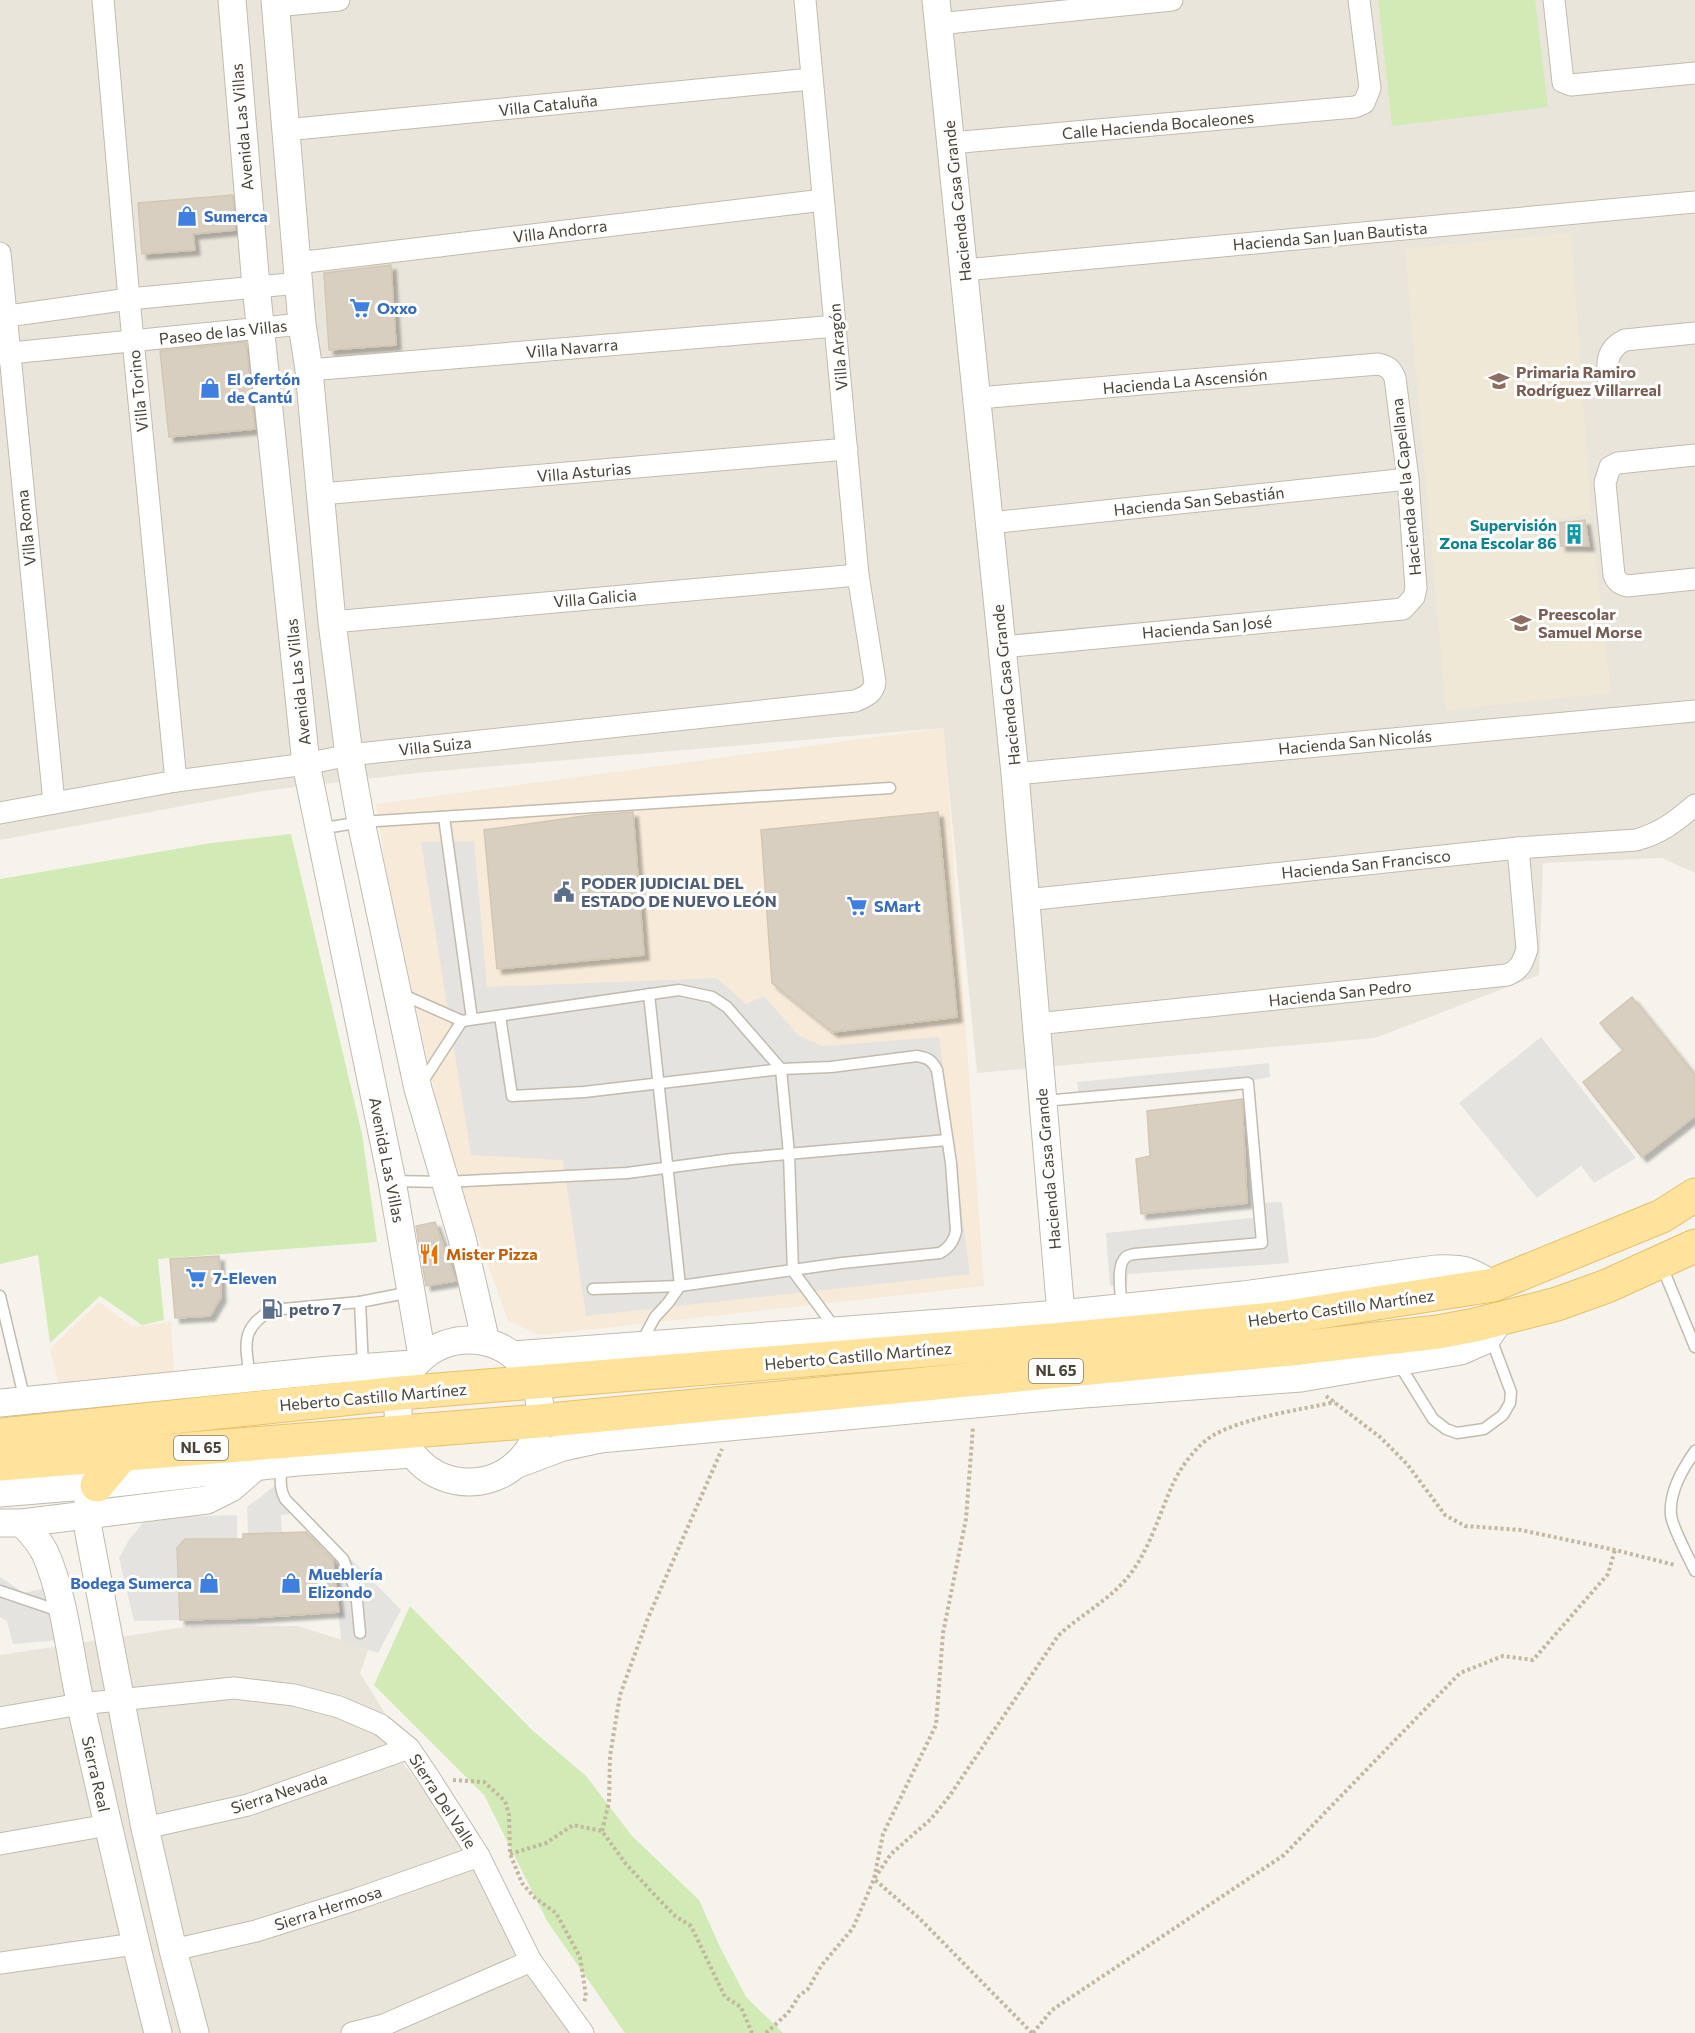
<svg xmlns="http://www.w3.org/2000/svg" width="1695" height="2033" font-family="Commissioner,sans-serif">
  <defs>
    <filter id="shadow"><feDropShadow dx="5" dy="5" stdDeviation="1.5" flood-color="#0004"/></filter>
  </defs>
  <rect width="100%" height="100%" fill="#f6f3ec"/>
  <g fill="#eae5da">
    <polygon points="0,0 1695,0 1695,873 1662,858 1543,863 1539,975 1375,1038 977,1073 943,728 426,772 263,791 0,840"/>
    <polygon points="192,1626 297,1626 369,1648 360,1673 389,1720 405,1766 452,1825 509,1935 569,2033 0,2033 0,1655"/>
  </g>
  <g fill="#f7ead8">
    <polygon points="944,728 984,1286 540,1335 508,1321 448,1154 385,864 376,804"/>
    <polygon points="99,1302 133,1327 171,1322 174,1372 59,1386 50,1349"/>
  </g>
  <polygon fill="#efe8d6" points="1571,233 1591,514 1553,519 1556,548 1595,554 1611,693 1446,710 1405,249"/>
  <g fill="#d2eab5">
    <polygon points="1378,0 1535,0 1548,107 1392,126"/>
    <polygon points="291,834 362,1134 377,1242 158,1259 164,1320 142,1325 100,1296 50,1343 38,1255 0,1264 0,879 211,843"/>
    <polygon points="410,1606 532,1730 586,1776 632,1836 699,1900 720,1947 746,1997 783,2033 625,2033 547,1921 484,1795 374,1685"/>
  </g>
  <g fill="#e5e3e0">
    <polygon points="474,841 487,987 717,978 746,1004 764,996 799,1036 823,1046 939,1037 970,1274 586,1316 563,1160 471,1155 421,842"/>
    <polygon points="1541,1037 1636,1158 1594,1183 1581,1166 1537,1198 1459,1103"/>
    <polygon points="1269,1063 1270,1077 1238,1083 1235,1092 1080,1104 1077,1082"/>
    <polygon points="1282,1202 1289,1263 1128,1274 1127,1284 1110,1286 1106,1233 1261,1217 1261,1203"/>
    <polygon points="277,1484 401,1610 378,1653 341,1640 333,1555 292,1514 281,1515 282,1532 248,1534 247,1507"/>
    <polygon points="237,1515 237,1539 185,1539 177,1548 180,1620 134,1621 119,1558 129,1540 147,1518"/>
    <polygon points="0,1577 24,1593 46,1588 61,1640 13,1644 7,1621 0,1617"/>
  </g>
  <g fill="#d8cfc1" stroke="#d3c7b4" stroke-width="1.5" filter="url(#shadow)">
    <polygon points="233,195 235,230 193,234 195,250 142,254 138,203"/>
    <polygon points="391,265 396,345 329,350 324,273"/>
    <polygon points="246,342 255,429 169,437 160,351"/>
    <polygon points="1585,520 1589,546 1561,546 1559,523"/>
    <polygon points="633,812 644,955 497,969 484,830 591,815"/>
    <polygon points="938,812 957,1017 833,1032 772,983 761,830"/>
    <polygon points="1632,997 1695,1075 1695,1116 1642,1157 1583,1082 1623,1050 1600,1023"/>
    <polygon points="1242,1099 1247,1203 1141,1214 1136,1159 1150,1156 1147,1111"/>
    <polygon points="435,1222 456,1281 426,1286 416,1226"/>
    <polygon points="219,1256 221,1297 210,1316 175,1318 170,1259"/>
    <polygon points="306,1532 333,1560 339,1612 248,1618 180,1620 177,1548 185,1539 243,1539 243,1534"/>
  </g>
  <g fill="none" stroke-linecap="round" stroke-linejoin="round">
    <g stroke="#c2bbae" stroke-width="13">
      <g id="service">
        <polyline points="444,817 472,1019"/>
        <polyline points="319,829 361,822 890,788"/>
        <polyline points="399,993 462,1021 679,990 712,997 727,1007 781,1069 789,1154 793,1271 835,1328"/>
        <path d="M 500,1016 L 512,1096 L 584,1092 L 781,1069 L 831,1067 L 917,1056 C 928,1058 932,1060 937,1070 L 951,1163 L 956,1231 C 954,1241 949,1248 940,1253 L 842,1263 L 680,1286 L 593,1289"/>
        <polyline points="421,1084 462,1021"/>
        <path d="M 1044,1101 L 1248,1083 L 1262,1243 L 1134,1254 C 1133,1254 1126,1256 1125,1258 C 1116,1266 1121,1296 1122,1307"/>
        <polyline points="392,1181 445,1182 627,1173 732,1159 947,1140"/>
        <polyline points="1661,1264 1695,1347"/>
        <polyline points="0,1296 25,1401"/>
        <polyline points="360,1302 411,1292"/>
        <polyline points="641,1343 655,1317 668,1303 680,1286 649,994"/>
        <polyline points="1399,1364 1433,1419 1446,1429 1457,1433 1484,1429 1503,1415 1510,1403 1511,1392 1490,1336"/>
        <path d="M 250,1378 C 246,1346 239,1328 272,1310 L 360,1302 L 363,1367"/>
        <path d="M 1695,1451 C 1682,1470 1669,1492 1671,1515 C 1672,1527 1689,1558 1695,1571"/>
        <path d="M 281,1466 C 281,1478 279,1488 285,1499 L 343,1559 L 356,1591 L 360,1633"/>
        <polyline points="0,1591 62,1612"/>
      </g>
    </g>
    <g stroke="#c2bbae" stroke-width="23">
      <g id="minor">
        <polyline points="103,0 129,299 176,781"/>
        <polyline points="1554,0 1563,82 1571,85 1695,73"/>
        <polyline points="275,6 339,0"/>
        <polyline points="938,24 1172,0"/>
        <polyline points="285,130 811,79"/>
        <polyline points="951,143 1355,107 1364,103 1370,88 1359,0"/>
        <polyline points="0,253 54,803"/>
        <polyline points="297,263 823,200"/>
        <polyline points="964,270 1695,202"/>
        <polyline points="0,317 129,299 299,283"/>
        <polyline points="0,354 302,324"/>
        <polyline points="309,370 836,326"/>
        <path d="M 1609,386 C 1607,367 1604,350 1625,340 L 1695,333"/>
        <path d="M 978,398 L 1378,364 C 1388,366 1391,369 1395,378 L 1408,479 L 1416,588 L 1414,597 L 1403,609 L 1002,647"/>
        <path d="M 1695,455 L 1618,463 L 1610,467 L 1605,483 L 1614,575 C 1617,582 1620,584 1627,586 L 1695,579"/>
        <polyline points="321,494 847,449"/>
        <polyline points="990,523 1408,479"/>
        <polyline points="332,622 858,575"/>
        <polyline points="1015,774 1695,711"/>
        <path d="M 0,813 L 176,781 L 306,764 L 349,755 L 855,701 C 865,697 874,693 875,682 L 858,575 L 805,0"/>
        <path d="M 1026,900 L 1518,848 L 1636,840 C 1661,833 1675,822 1695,805"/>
        <path d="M 1036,1024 L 1507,975 C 1520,970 1523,962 1527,949 L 1518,848"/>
        <polyline points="0,1718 80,1704 234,1688 294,1695 339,1707 381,1725 409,1748 430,1779 479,1856 531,1961 583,2033"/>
        <polyline points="145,1828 248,1805 409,1748"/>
        <polyline points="0,1844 108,1825"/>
        <polyline points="173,1950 256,1931 357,1899 479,1856"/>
        <polyline points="0,1963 135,1944"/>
        <polyline points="352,2033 384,2025 531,1961"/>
      </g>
    </g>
    <g stroke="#c2bbae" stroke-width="29">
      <g id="tertiary">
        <polyline points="232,0 256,286 306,764 392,1181 422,1356"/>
        <polyline points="275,0 302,324 309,370 332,622 349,755 361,822 418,1089 462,1238 486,1342"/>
        <polyline points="936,0 1015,774 1061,1314 1070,1395"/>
        <circle cx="469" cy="1411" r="71"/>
        <path d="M 513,1355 L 1061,1314 L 1243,1295 L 1436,1269 C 1464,1268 1469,1270 1493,1285"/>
        <polyline points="0,1403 330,1370 413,1364"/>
        <polyline points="515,1465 563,1447 600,1439 1070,1395 1301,1378 1461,1351 1486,1340 1502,1317"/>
        <path d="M 97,1485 C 83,1505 86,1516 90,1539 L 145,1828 L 173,1950 L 195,2033"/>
        <polyline points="0,1493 97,1485 297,1462 412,1454"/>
        <polyline points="0,1523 22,1523 207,1500 231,1488 254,1468"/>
        <path d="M 22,1523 C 31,1533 41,1543 46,1555 C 66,1601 71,1666 83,1715 C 107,1821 131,1927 158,2033"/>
      </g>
    </g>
    <g stroke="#e6c16a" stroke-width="35">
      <g id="primary">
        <polyline points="0,1435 400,1393 1064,1339 1274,1319 1493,1285 1662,1216 1695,1195"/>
        <polyline points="0,1464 539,1421 1290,1349 1438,1332 1475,1325 1557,1304 1607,1286 1695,1246"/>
        <polyline points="97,1485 123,1454"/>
      </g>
    </g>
    <g stroke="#c4b79f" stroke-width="4" stroke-dasharray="3 3" stroke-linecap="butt">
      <polyline points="1326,1396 1380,1437 1407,1464 1445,1515 1465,1526 1521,1530 1615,1550 1675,1565"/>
      <polyline points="453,1780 484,1782 505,1801 509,1815 510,1854 522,1883 535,1898 556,1913 580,1957 586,1996 584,2002"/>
      <polyline points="602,1831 609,1802 610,1756 620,1695 648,1618 722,1449"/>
      <polyline points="510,1854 546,1843 573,1825 602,1831 626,1864 650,1890 675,1916 691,1926 725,1997 741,2007 752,2033"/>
      <polyline points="766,2033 788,2013 799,1996 808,1989 821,1966 853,1928 874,1879 883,1834 936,1725 943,1633 966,1519 973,1427"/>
      <path d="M 1032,2033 L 919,1918 L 874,1879 L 891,1854 L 931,1819 L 948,1798 L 1058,1636 C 1081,1614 1112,1599 1131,1573 C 1150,1548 1159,1515 1172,1486 C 1180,1468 1195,1447 1212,1436 C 1242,1418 1299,1410 1335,1402"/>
      <polyline points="1033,2033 1052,2010 1284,1855 1460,1673 1503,1656 1533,1660 1608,1574 1615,1550"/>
    </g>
    <use href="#service" stroke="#fff" stroke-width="10"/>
    <use href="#minor" stroke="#fff" stroke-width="21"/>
    <use href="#tertiary" stroke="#fff" stroke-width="27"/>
    <use href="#primary" stroke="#ffe39c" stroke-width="33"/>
  </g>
  <defs>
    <g id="shop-bare" transform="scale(1.62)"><path d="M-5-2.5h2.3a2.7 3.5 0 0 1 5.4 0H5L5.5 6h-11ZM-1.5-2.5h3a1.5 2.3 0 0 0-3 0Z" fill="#3f7fe0" stroke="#fff" stroke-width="2.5" paint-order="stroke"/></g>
    <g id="supermarket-bare" transform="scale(1.62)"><path d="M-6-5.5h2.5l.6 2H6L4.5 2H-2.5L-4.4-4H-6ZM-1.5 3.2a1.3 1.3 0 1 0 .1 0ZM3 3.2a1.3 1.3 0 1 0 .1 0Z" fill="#3f7fe0" stroke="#fff" stroke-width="2.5" paint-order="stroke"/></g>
    <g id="school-bare" transform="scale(1.62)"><path d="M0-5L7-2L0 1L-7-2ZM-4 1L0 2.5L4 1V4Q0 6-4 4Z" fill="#8d6e63" stroke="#fff" stroke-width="2.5" paint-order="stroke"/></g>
    <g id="building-bare" transform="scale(1.62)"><path d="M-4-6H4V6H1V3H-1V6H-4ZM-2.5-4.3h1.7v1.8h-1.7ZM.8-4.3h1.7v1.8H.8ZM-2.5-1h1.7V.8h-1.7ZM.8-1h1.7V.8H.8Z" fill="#0f9aa8" stroke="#fff" stroke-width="2.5" paint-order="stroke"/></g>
    <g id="civic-bare" transform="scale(1.62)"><path d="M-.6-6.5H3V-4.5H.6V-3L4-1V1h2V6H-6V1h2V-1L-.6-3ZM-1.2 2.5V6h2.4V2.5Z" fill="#5c6f8a" stroke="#fff" stroke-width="2.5" paint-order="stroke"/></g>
    <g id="restaurant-bare" transform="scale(1.62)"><path d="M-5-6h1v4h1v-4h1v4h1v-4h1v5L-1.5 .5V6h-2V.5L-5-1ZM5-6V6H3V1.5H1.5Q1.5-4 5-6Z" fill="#e8710a" stroke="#fff" stroke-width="2.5" paint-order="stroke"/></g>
    <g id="fuel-bare" transform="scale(1.62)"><path d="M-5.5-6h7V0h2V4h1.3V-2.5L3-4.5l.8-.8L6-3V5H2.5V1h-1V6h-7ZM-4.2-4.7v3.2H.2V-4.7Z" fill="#5c6f8a" stroke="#fff" stroke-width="2.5" paint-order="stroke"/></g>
  </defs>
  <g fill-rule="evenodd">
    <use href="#shop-bare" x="187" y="216"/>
    <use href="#supermarket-bare" x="360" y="308"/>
    <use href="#school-bare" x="1499" y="381"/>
    <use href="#shop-bare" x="210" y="388"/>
    <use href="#building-bare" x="1574" y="534"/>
    <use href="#school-bare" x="1521" y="623"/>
    <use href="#civic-bare" x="564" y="892"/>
    <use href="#supermarket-bare" x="857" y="906"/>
    <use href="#restaurant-bare" x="429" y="1254"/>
    <use href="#supermarket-bare" x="196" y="1278"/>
    <use href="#fuel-bare" x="272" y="1309"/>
    <use href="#shop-bare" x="209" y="1583"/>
    <use href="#shop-bare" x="291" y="1583"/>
  </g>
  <g text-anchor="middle" stroke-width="6" stroke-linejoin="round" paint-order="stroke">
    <g fill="#fff" stroke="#817c74" stroke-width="1.5">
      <rect x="1029" y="1359" width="54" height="24" rx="4.5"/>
      <rect x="174" y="1436" width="54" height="24" rx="4.5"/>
    </g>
    <g font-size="15" font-weight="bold" fill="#4b4439">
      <text x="1056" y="1376">NL 65</text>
      <text x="201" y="1453">NL 65</text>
    </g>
    <g font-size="16" fill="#4b4439" stroke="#fff">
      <text transform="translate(548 105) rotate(-6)" y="6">Villa Cataluña</text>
      <text transform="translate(1158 125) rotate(-5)" y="6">Calle Hacienda Bocaleones</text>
      <text transform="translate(242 127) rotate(-95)" y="6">Avenida Las Villas</text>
      <text transform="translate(957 201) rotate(-96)" y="6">Hacienda Casa Grande</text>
      <text transform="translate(560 231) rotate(-7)" y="6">Villa Andorra</text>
      <text transform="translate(1330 236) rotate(-5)" y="6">Hacienda San Juan Bautista</text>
      <text transform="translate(223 332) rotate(-6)" y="6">Paseo de las Villas</text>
      <text transform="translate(838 347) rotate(-95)" y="6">Villa Aragón</text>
      <text transform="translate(572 348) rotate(-5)" y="6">Villa Navarra</text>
      <text transform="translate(1185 381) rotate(-5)" y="6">Hacienda La Ascensión</text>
      <text transform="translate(138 391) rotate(-96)" y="6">Villa Torino</text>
      <text transform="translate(584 472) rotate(-5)" y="6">Villa Asturias</text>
      <text transform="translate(1406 487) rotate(-96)" y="6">Hacienda de la Capellana</text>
      <text transform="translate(1199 501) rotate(-6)" y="6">Hacienda San Sebastián</text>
      <text transform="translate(26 528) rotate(-96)" y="6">Villa Roma</text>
      <text transform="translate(595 598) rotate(-5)" y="6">Villa Galicia</text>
      <text transform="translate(1207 627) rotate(-5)" y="6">Hacienda San José</text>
      <text transform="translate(298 682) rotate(-96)" y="6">Avenida Las Villas</text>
      <text transform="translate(1006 685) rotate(-96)" y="6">Hacienda Casa Grande</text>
      <text transform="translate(1355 742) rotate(-5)" y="6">Hacienda San Nicolás</text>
      <text transform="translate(435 746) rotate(-6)" y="6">Villa Suiza</text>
      <text transform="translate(1366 864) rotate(-6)" y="6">Hacienda San Francisco</text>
      <text transform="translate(1340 993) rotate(-6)" y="6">Hacienda San Pedro</text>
      <text transform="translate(387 1160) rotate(79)" y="6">Avenida Las Villas</text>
      <text transform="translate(1048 1169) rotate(-95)" y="6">Hacienda Casa Grande</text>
      <text transform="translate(1341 1308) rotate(-8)" y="6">Heberto Castillo Martínez</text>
      <text transform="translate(858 1356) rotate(-5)" y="6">Heberto Castillo Martínez</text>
      <text transform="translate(373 1397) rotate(-5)" y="6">Heberto Castillo Martínez</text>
      <text transform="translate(96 1774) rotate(77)" y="6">Sierra Real</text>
      <text transform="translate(279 1793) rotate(-18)" y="6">Sierra Nevada</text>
      <text transform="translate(443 1801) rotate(57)" y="6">Sierra Del Valle</text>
      <text transform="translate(328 1908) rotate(-18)" y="6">Sierra Hermosa</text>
    </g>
    <g font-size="16" font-weight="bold" fill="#366cbe" stroke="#fff" text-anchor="start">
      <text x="204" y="222">Sumerca</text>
      <text x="377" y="314">Oxxo</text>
      <text x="227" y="385">El ofertón<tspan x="227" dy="18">de Cantú</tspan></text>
      <text x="874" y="912">SMart</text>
      <text x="213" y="1284">7-Eleven</text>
      <text x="308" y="1580">Mueblería<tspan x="308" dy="18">Elizondo</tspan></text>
      <text x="192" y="1589" text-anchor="end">Bodega Sumerca</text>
    </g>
    <g font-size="16" font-weight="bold" fill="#785e54" stroke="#fff" text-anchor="start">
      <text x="1516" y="378">Primaria Ramiro<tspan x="1516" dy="18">Rodríguez Villarreal</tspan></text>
      <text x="1538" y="620">Preescolar<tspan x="1538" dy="18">Samuel Morse</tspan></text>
    </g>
    <g font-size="16" font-weight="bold" fill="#0d838f" stroke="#fff" text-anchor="end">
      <text x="1557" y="531">Supervisión<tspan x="1557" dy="18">Zona Escolar 86</tspan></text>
    </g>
    <g font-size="16" font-weight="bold" fill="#4e5e75" stroke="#fff" text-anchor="start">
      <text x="581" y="889">PODER JUDICIAL DEL<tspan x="581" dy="18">ESTADO DE NUEVO LEÓN</tspan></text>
      <text x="289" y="1315">petro 7</text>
    </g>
    <g font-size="16" font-weight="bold" fill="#c56008" stroke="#fff" text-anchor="start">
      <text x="446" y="1260">Mister Pizza</text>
    </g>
  </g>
</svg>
